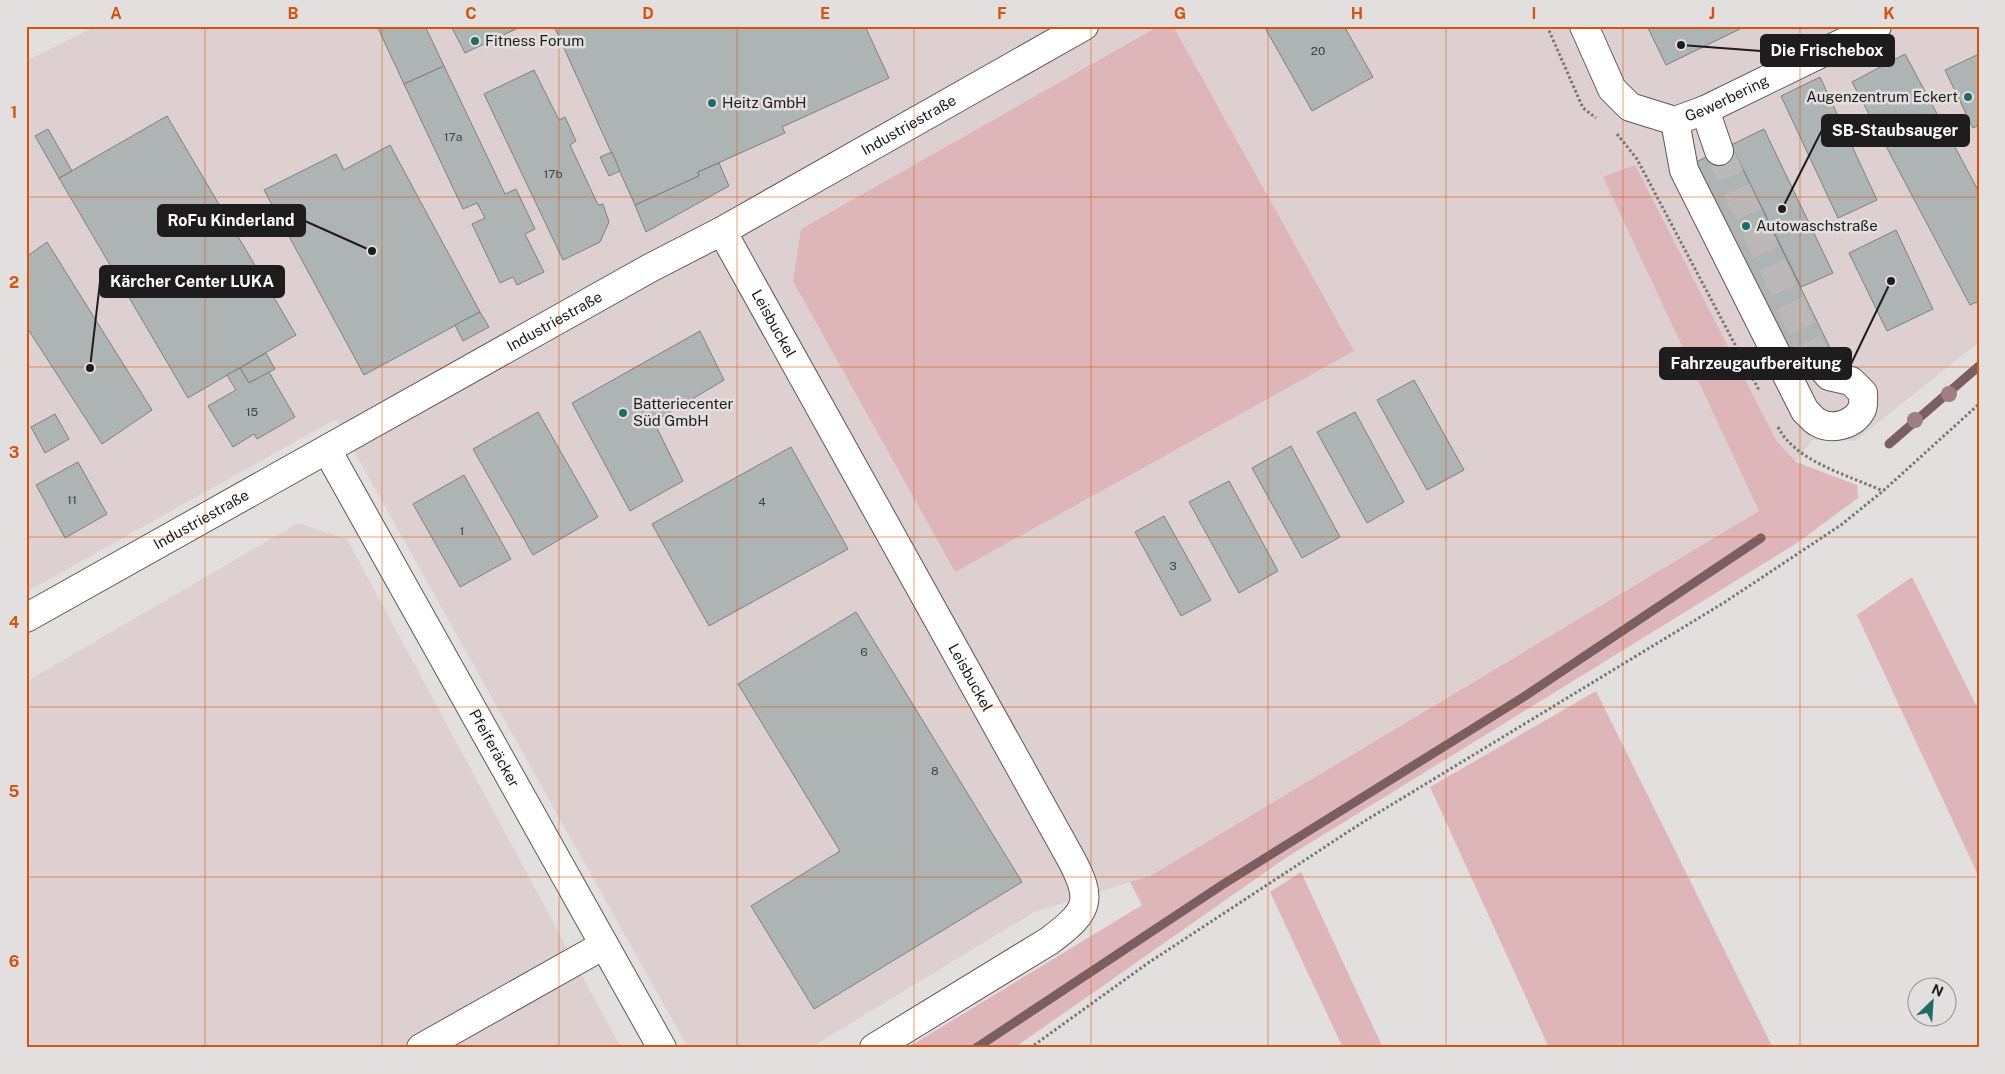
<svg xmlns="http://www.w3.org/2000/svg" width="2005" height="1074" font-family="'Public Sans',sans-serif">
  <rect width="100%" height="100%" fill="#e4dfdf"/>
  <g fill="#ded0d1">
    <polygon points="96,26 1979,26 1979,342 1855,441 1812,440 1760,511 1150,876 1034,912 810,1048 688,1048 336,419 26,592 26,61"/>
    <polygon points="298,523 347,539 621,1048 26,1048 26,682"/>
  </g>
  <g fill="#deb6b9">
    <polygon points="1159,26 1173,26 1354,351 955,572 793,281 801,229"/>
    <polygon points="1635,165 1776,440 1796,462 1857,485 1858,498 1797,543 1284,859 1014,1048 907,1048 1142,905 1130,882 1150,876 1759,511 1603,177"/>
    <polygon points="1912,577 1979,711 1979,877 1857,615"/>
    <polygon points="1596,691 1773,1048 1549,1048 1430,787"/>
    <polygon points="1301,872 1383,1048 1343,1048 1270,892"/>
  </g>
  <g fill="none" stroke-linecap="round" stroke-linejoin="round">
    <g stroke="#7a5e61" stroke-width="9">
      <polyline points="1889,444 1979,366"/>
      <polyline points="976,1048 1222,885 1525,696 1761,538"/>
    </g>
  </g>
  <g fill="#aeb3b3" stroke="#7c8180">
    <polygon points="377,26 425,26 444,66 404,84"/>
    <polygon points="451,26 517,26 518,28 465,53"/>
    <polygon points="554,26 865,26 889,78 782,127 785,133 698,172 699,176 635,205"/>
    <polygon points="1264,26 1344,26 1373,77 1312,111"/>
    <polygon points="1647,26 1746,26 1666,65"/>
    <polygon points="1905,54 1979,192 1979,301 1970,305 1852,82"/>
    <polygon points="1979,54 1979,125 1973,128 1945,70"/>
    <polygon points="444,66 505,194 516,189 535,229 525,234 544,272 517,285 513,277 500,283 472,224 485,218 477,203 463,209 404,84"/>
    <polygon points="534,70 559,120 565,117 576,141 570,145 598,205 603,204 609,222 600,242 563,260 484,94"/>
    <polygon points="1820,77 1877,200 1838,218 1781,96"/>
    <polygon points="167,116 296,335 188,398 59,178"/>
    <polygon points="48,129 72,171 59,178 35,136"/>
    <polygon points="1764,129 1833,273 1801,287 1731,145"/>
    <polygon points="390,145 480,312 364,375 264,190 336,154 344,170"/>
    <polygon points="1731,145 1834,356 1795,374 1690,165"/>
    <polygon points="612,152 620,171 609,176 600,157"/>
    <polygon points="719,163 729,186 646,232 635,205 699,176 698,172"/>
    <polygon points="1896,230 1933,309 1887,331 1849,253"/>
    <polygon points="47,242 152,410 102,444 26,326 26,257"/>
    <polygon points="480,312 489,327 463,341 455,325"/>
    <polygon points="700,331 724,380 654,422 683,481 630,511 572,403"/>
    <polygon points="266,353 275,369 249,383 240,368"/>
    <polygon points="240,368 249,383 269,372 295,417 257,439 254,434 233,447 208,406 236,390 227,375"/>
    <polygon points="1414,380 1464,470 1427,490 1377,400"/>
    <polygon points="538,412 598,517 533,555 473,449"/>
    <polygon points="1355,412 1404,502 1367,523 1317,432"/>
    <polygon points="55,414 69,439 45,453 31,427"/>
    <polygon points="1291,446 1340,537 1302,558 1252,468"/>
    <polygon points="791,447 848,549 709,626 652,524"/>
    <polygon points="78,462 107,514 65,538 36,485"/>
    <polygon points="464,475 511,559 460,587 413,504"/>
    <polygon points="1229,481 1278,571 1239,593 1189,502"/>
    <polygon points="1164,516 1211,600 1181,616 1135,532"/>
    <polygon points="856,612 1022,882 814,1009 751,906 840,851 738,684"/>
  </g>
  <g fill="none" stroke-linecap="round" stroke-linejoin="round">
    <polyline stroke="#bcb8b8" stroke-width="28" stroke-dasharray="28 14" stroke-linecap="butt" points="1719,151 1818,363"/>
    <g stroke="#5d5858" stroke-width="30">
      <g id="minor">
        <path id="s1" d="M 1584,26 L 1612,89 L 1630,107 L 1675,121 L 1705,110 L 1877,26"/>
        <polyline points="1705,110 1719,151"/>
        <path d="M 1675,121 L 1684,170 L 1805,411 C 1809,414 1813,420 1817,422 C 1832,431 1854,425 1862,409 C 1864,404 1863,398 1863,393 L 1851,381 L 1829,376 L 1818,363"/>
        <path id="s2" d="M 722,231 L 1070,857 C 1094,901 1089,911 1049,941 L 874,1048"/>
        <path id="s3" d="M 327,450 L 662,1048"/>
        <path id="s4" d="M 26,618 L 650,268 L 722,231 L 1084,26"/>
        <polyline points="421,1048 604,945"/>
      </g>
    </g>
    <g stroke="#797676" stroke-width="3" stroke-dasharray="2.5 2.5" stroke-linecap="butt">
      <polyline points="1547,26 1583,108 1596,118"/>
      <polyline points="1617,134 1637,159 1759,390"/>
      <path d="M 1778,427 C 1796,462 1848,475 1883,491"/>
      <polyline points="1030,1048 1148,963 1363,822 1725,602 1841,525 1883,491 1979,404"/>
    </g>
    <use href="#minor" stroke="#fff" stroke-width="28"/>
  </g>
  <g fill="#9f7f83">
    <circle cx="1949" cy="394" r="8"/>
    <circle cx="1915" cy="420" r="8"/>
  </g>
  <path fill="none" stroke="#d4530e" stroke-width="1" stroke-opacity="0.55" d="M 205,26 L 205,1048M 382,26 L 382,1048M 559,26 L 559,1048M 737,26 L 737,1048M 914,26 L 914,1048M 1091,26 L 1091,1048M 1268,26 L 1268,1048M 1446,26 L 1446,1048M 1623,26 L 1623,1048M 1800,26 L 1800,1048M 26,197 L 1979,197M 26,367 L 1979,367M 26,537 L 1979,537M 26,707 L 1979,707M 26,877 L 1979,877"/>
  <g fill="#1f6b69" stroke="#e4dfdf" stroke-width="2">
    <circle cx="475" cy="41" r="5"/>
    <circle cx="1968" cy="97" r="5"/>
    <circle cx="712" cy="103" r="5"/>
    <circle cx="1746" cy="226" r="5"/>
    <circle cx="623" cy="413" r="5"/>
  </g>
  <g text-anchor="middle" stroke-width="5" stroke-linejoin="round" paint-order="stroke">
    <g font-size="12" fill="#424242">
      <text x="1318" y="55">20</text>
      <text x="453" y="141">17a</text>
      <text x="553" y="178">17b</text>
      <text x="252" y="416">15</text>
      <text x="72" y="504">11</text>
      <text x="762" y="506">4</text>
      <text x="462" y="535">1</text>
      <text x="1173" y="570">3</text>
      <text x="864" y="656">6</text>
      <text x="935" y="775">8</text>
    </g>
    <g font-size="15" fill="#1e1c1c" stroke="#e4dfdf" text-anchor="start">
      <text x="485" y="46">Fitness Forum</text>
      <text x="1958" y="102" text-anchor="end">Augenzentrum Eckert</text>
      <text x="722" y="108">Heitz GmbH</text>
      <text x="1756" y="231">Autowaschstraße</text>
      <text x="633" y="409">Batteriecenter<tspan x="633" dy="17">Süd GmbH</tspan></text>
    </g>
    <g font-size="15" fill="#1e1c1c" stroke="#e4dfdf">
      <text dy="5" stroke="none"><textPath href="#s1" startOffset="198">Gewerbering</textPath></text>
      <text dy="5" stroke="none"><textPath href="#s4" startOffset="1011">Industriestraße</textPath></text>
      <text dy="5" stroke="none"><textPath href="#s4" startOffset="606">Industriestraße</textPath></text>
      <text dy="5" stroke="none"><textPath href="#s2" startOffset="106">Leisbuckel</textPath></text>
      <text dy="5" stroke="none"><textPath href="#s4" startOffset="201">Industriestraße</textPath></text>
      <text dy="5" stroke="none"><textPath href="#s2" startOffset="511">Leisbuckel</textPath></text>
      <text dy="5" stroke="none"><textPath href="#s3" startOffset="342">Pfeiferäcker</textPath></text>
    </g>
  </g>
  <path fill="none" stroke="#1e1c1c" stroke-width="2" d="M1681 45L1761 51M1782 209L1822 130M372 251L305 221M90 368L100 282M1891 281L1851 364"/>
  <g fill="#1e1c1c" stroke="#e4dfdf" stroke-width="2">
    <circle cx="1681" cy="45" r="5"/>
    <circle cx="1782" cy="209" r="5"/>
    <circle cx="372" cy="251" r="5"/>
    <circle cx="90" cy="368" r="5"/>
    <circle cx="1891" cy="281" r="5"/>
  </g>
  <g fill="#1e1c1c" stroke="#1e1c1c" stroke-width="2">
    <rect x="1761" y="35" width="133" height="31" rx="5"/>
    <rect x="1822" y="115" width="147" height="31" rx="5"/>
    <rect x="158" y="205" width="147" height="31" rx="5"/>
    <rect x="100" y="266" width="184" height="31" rx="5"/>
    <rect x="1660" y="348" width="191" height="31" rx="5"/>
  </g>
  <g font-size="16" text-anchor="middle" font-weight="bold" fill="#fff">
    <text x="1827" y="56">Die Frischebox</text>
    <text x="1895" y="136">SB-Staubsauger</text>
    <text x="231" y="226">RoFu Kinderland</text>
    <text x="192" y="287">Kärcher Center LUKA</text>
    <text x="1756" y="369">Fahrzeugaufbereitung</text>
  </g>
  <rect width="2005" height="1074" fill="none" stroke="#e4dfdf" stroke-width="55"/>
  <g transform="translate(1932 1002) rotate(25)"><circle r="24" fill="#e4dfdf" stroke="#959191"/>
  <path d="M0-4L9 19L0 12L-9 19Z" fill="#1f6b69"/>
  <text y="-8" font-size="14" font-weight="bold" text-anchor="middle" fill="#1e1c1c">N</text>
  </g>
  <rect x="28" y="28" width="1950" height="1018" fill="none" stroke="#d4530e" stroke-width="2"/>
  <g font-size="16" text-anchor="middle" font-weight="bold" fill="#d4530e">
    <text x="116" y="19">A</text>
    <text x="293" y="19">B</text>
    <text x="471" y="19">C</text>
    <text x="648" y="19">D</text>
    <text x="825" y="19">E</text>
    <text x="1002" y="19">F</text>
    <text x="1180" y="19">G</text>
    <text x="1357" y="19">H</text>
    <text x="1534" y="19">I</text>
    <text x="1712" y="19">J</text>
    <text x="1889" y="19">K</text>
    <text x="14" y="118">1</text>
    <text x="14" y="288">2</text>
    <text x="14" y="458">3</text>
    <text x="14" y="628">4</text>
    <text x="14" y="797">5</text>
    <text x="14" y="967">6</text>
  </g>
</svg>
